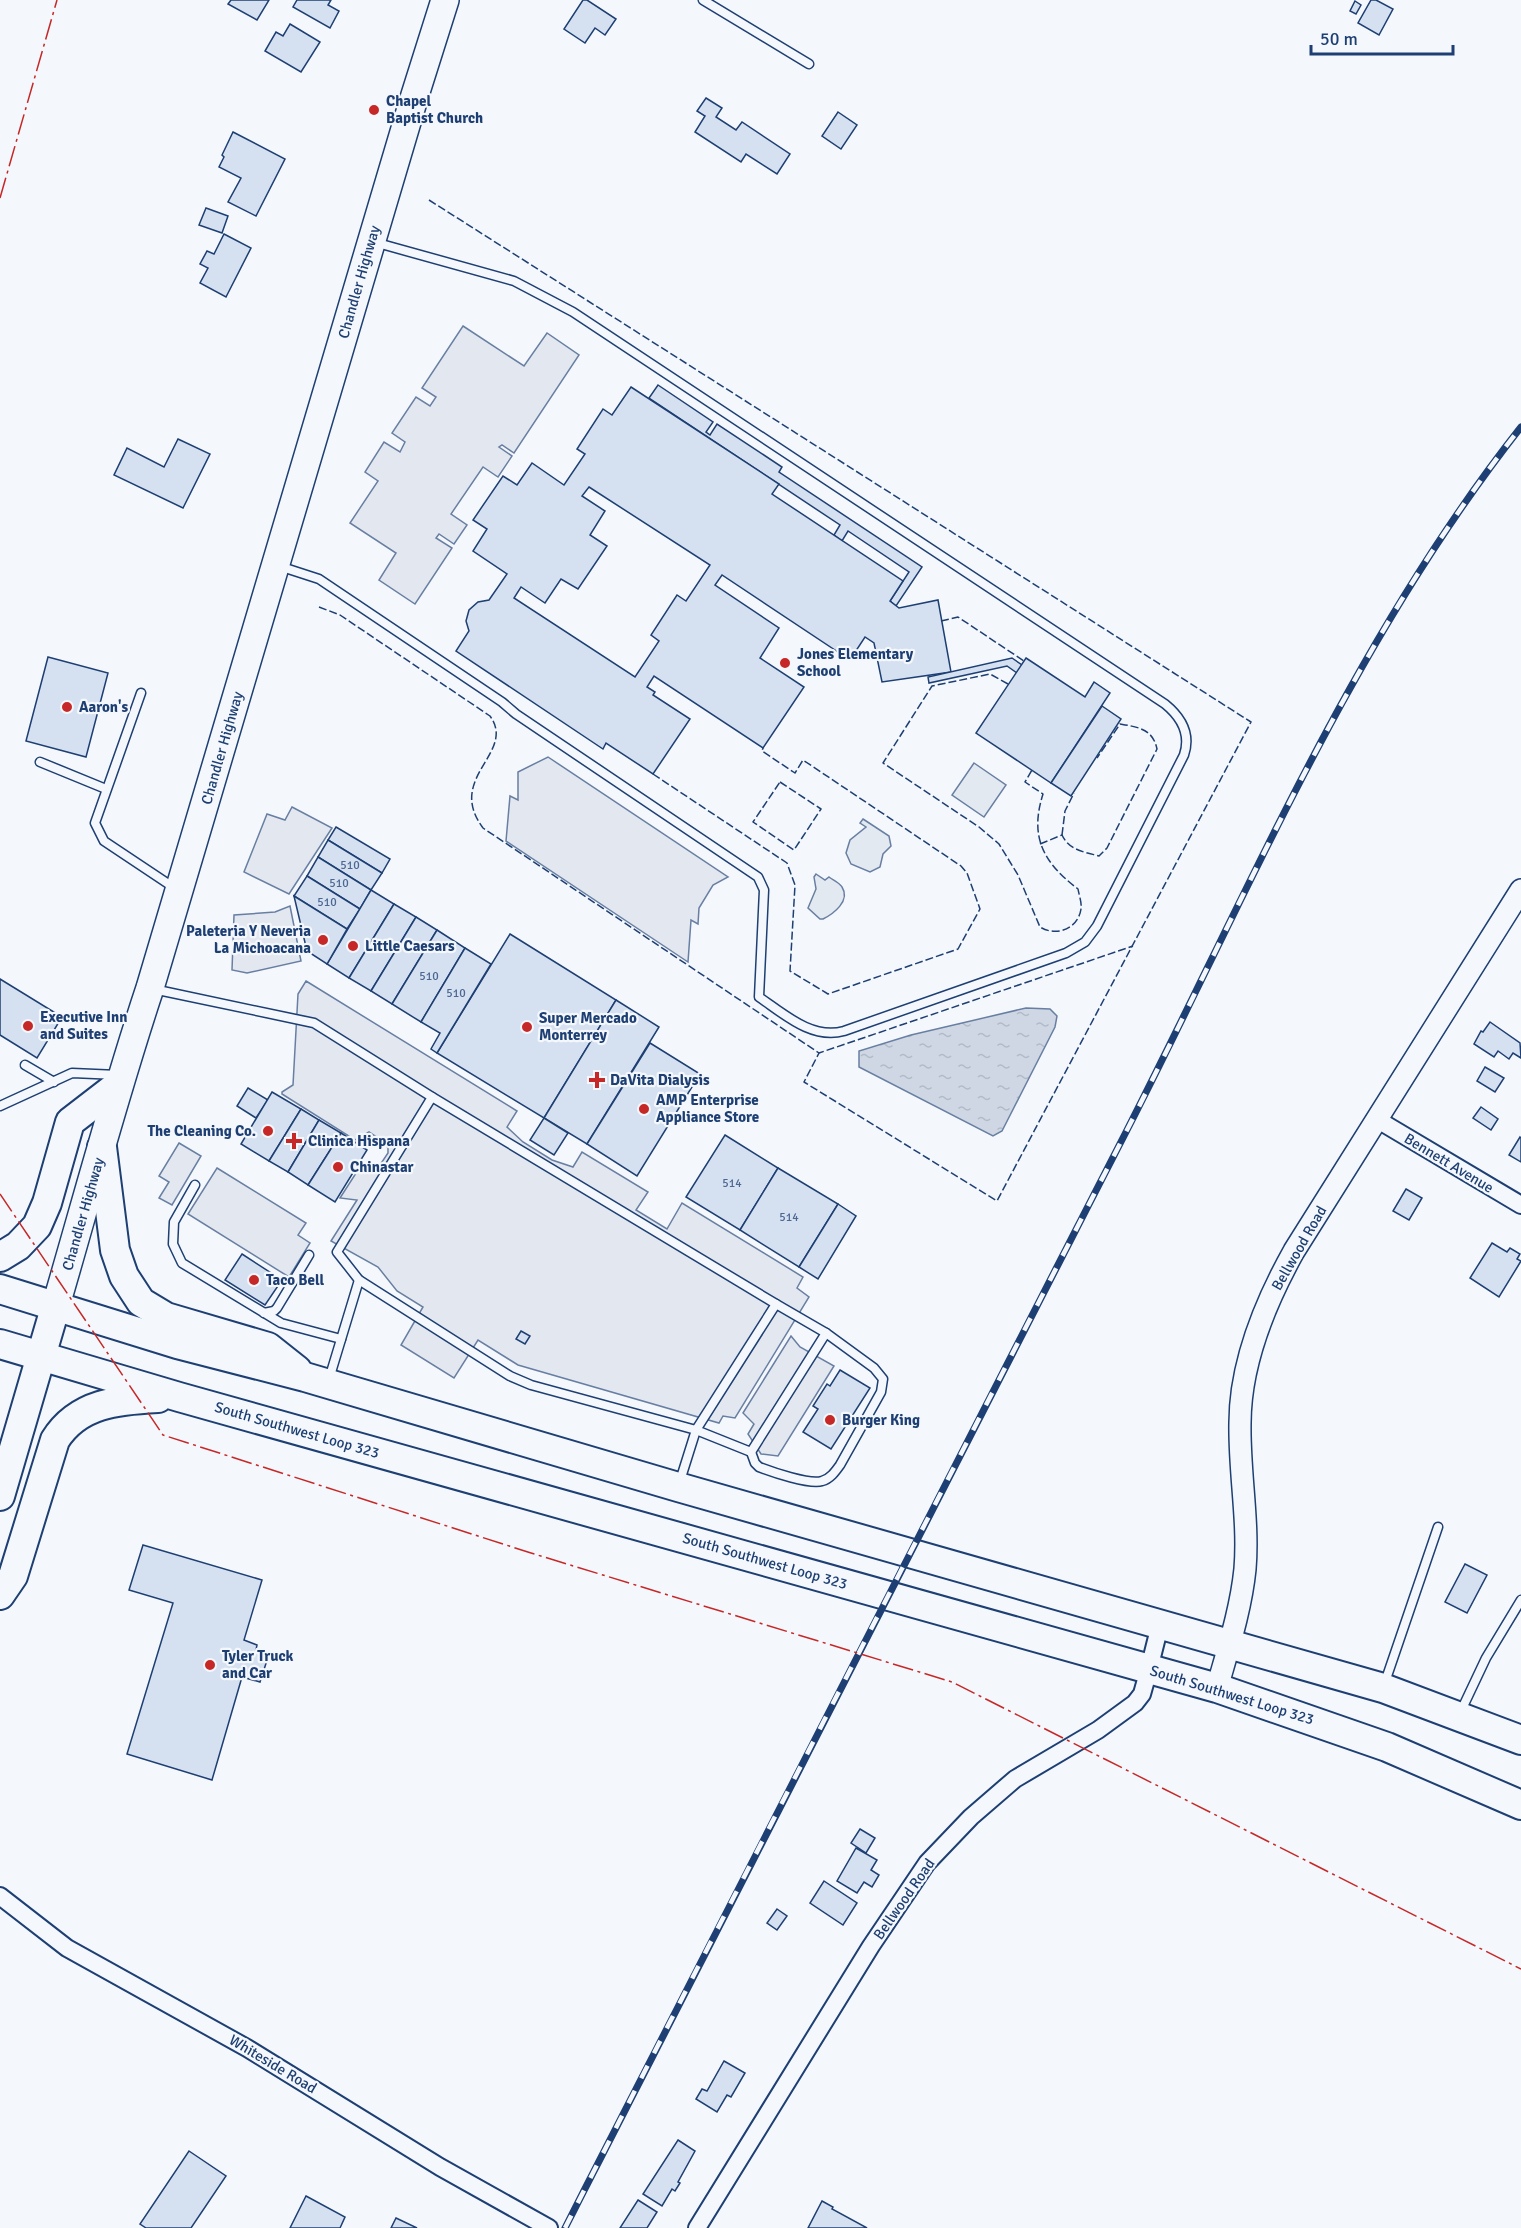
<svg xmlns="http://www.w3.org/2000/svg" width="1521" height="2228" font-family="Signika,sans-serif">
  <defs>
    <pattern id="water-ripples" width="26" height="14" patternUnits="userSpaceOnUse" patternTransform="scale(1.5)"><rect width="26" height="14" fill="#cfd7e4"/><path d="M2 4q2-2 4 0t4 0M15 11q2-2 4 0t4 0" fill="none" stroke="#b1bac7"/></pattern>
  </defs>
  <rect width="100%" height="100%" fill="#f4f7fb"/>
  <g fill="#e3e9f0" stroke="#687fa3" stroke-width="1.5">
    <polygon points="974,763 1006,785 984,817 952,795"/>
    <polygon points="863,819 889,836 891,846 883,854 880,867 870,872 851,864 846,853 850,840 866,827 860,823"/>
    <path d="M 816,874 L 825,880 L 829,877 C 833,880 840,883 842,887 C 851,901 833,914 823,919 L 820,919 L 808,908 L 816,889 L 814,877 Z"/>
  </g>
  <g fill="#e3e8f0" stroke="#687fa3" stroke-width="1.5">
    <polygon points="463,326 524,366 547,333 579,355 514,453 502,445 499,447 512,456 498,477 483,467 451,514 467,525 454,544 439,534 436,538 452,548 415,604 379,580 396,553 350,523 378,481 365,472 384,442 400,452 405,442 392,433 416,397 430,406 436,397 422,388"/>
    <polygon points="548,757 728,877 713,885 699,908 698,924 691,920 688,962 506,841 510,796 518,800 518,772"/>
    <polygon points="292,807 332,828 289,894 244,872 267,814 285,820"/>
    <polygon points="290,906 301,961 247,973 232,970 234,915 275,912"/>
    <polygon points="306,981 517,1111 507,1127 523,1142 552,1160 573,1167 582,1152 648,1192 636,1210 667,1229 682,1203 803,1277 797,1288 809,1297 735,1418 723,1416 719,1423 518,1365 478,1340 454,1378 401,1345 423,1307 397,1291 378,1267 331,1241 357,1200 340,1198 358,1170 376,1171 388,1153 388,1148 384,1142 369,1132 355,1140 282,1094 282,1092 293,1085 298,994"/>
    <polygon points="179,1143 201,1156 172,1205 159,1198 169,1182 159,1176"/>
    <polygon points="217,1168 306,1223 298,1235 310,1243 289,1277 188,1214"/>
    <polygon points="791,1336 800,1347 834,1366 778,1456 761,1454 748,1434 754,1424 743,1413"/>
  </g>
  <polygon fill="url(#water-ripples)" stroke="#687fa3" stroke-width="1.5" points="1026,1008 1050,1009 1057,1016 1055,1027 1002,1131 993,1136 859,1067 859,1051 911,1035"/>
  <g fill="#d5e0f0" stroke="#1d3f73" stroke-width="1.5" fill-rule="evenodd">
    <polygon points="231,0 269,0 257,20 228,4"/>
    <polygon points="297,0 331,0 328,5 339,11 330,28 293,7"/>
    <polygon points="583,0 587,0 616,19 605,35 595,28 585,43 564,29"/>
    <polygon points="1371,0 1376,0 1393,9 1379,35 1358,23"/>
    <polygon points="1355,1 1361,5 1356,14 1350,11"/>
    <polygon points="290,24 320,42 301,72 265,51 276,32 283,36"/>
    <polygon points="706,98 722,108 716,117 736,130 742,122 790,154 777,174 746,154 741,162 695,132 705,116 697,111"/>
    <polygon points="838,112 857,125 841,149 822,136"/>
    <polygon points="233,132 285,159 256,216 228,202 241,178 219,167 224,157 222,155"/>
    <polygon points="206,208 228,216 222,233 199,225"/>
    <polygon points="224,234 251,248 226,297 200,283 208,268 200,264 207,251 214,254"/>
    <polygon points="658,385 713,422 706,432 710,435 717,424 782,467 779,472 922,567 896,606 890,601 909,572 848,531 842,541 834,535 840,525 649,398"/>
    <path d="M 631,387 L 779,484 L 772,494 L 903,581 L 890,601 L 899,608 L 938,600 L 951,672 L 882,682 L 874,643 L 865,637 L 850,660 L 722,575 L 715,585 L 779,628 L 760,658 L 804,687 L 763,748 L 654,676 L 647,687 L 655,692 L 653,695 L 690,719 L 653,774 L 606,743 L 603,749 L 456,651 L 469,631 L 466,621 L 469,610 L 478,602 L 489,600 L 507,574 L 473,551 L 487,529 L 473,520 L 503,476 L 517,485 L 532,463 L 564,485 L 585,454 L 577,449 L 603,409 L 612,415 ZM 589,487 L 710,565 L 686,601 L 677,595 L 651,635 L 659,641 L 635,677 L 514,598 L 521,587 L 545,603 L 561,579 L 578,589 L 607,546 L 590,535 L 605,511 L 582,496 Z"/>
    <polygon points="178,439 210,454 183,508 114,475 127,448 164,467"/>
    <polygon points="48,657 108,673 86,757 26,741"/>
    <polygon points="1012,658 1022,665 1017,673 1007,666 929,683 928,677"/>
    <polygon points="1026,658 1085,697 1094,682 1110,693 1051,783 976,733"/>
    <polygon points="1102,706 1121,719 1071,796 1051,783"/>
    <polygon points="336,827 390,859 382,873 328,840"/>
    <polygon points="328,840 382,873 371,890 318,857"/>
    <polygon points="318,857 371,890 360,909 307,876"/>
    <polygon points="307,876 360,909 347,929 294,896"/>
    <polygon points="371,890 394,904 349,978 327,964"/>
    <polygon points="294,896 347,929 327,964 307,951"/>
    <polygon points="394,904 416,917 371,991 349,978"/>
    <polygon points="416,917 437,930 392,1004 371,991"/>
    <polygon points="437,930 465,948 421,1022 392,1004"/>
    <polygon points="510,934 616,1000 544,1118 437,1053"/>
    <polygon points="465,948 491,964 437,1053 431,1049 440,1033 421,1022"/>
    <polygon points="0,979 62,1017 37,1058 0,1035"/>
    <polygon points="616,1000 659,1027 587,1144 544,1118"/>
    <polygon points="1490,1022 1520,1043 1521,1058 1513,1053 1509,1059 1498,1051 1494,1057 1474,1044 1481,1031 1483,1032"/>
    <polygon points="650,1043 700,1074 637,1176 587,1144"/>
    <polygon points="1485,1067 1504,1078 1495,1092 1477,1081"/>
    <polygon points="248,1088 268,1100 256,1118 237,1106"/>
    <polygon points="272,1092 301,1109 269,1161 241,1144"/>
    <polygon points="1481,1107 1498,1119 1491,1130 1473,1118"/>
    <polygon points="301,1109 319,1120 288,1172 269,1161"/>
    <polygon points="544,1118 568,1133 554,1155 530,1140"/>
    <polygon points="319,1120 341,1133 308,1185 288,1172"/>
    <polygon points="341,1133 367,1150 335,1202 308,1185"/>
    <polygon points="725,1135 778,1168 740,1230 686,1197"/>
    <polygon points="1520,1137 1521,1138 1521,1162 1509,1155"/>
    <polygon points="778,1168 838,1204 799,1267 740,1230"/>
    <polygon points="1406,1189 1422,1198 1409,1220 1393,1211"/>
    <polygon points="838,1204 856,1216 818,1279 799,1267"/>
    <polygon points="1492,1243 1507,1252 1510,1248 1520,1254 1517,1259 1521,1261 1499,1297 1470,1278"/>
    <polygon points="242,1254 282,1280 265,1305 225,1280"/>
    <polygon points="521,1331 530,1336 525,1344 516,1339"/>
    <polygon points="840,1370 870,1388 831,1449 803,1432 818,1409 813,1406 827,1384 830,1386"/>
    <polygon points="143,1545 262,1580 244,1640 257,1645 256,1650 269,1654 260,1682 242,1677 212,1780 127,1754 173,1603 129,1590"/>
    <polygon points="1465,1564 1487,1575 1467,1613 1445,1602"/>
    <polygon points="860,1829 875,1838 866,1853 851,1843"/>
    <polygon points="856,1848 877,1860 871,1870 879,1875 872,1887 864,1882 857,1893 837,1881"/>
    <polygon points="824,1881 857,1903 843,1925 810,1903"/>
    <polygon points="777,1909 787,1916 777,1930 767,1923"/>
    <polygon points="724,2061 745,2073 731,2097 727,2095 717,2112 696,2099 702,2089 707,2091"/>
    <polygon points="678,2140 695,2151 678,2182 680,2183 675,2191 672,2189 662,2206 643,2194"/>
    <polygon points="189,2151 226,2176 191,2228 146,2228 140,2224"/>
    <polygon points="306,2196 345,2217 340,2228 290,2228"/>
    <polygon points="638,2200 657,2212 647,2228 620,2228"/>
    <polygon points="822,2201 833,2207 832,2209 867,2228 808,2228"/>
    <polygon points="396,2218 417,2228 391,2228"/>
  </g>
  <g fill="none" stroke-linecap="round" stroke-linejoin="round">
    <g stroke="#1d3f73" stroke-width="11">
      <g id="service">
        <polyline points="703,0 809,64"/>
        <path d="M 279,566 L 319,579 L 502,702 L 516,714 L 758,877 L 764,890 L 759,997 C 784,1014 812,1040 844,1031 L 1066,953 L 1085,942 L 1097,926 L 1184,755 C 1191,734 1181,717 1165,704 L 573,312 L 514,281 L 374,242"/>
        <polyline points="141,693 95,823 104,841 176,889"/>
        <polyline points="40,762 106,789"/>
        <polyline points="153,989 314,1023 432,1097 776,1304 696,1430 679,1484"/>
        <polyline points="25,1065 54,1082"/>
        <polyline points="432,1097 337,1252 359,1280 510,1376 531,1385 696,1430 751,1452 826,1333 776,1304"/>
        <polyline points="0,1106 72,1073 118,1075"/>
        <polyline points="195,1185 174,1222 173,1244 182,1263 281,1323 341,1339"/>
        <polyline points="264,1313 274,1311 277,1308 309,1255"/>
        <polyline points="329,1379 359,1280"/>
        <path d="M 751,1452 L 755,1463 L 759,1467 C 772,1472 810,1485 822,1481 C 830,1479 835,1472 840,1465 L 881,1392 L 883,1379 L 874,1368 L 826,1333"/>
        <polyline points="1384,1685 1438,1527"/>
        <polyline points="1460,1713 1486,1658 1521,1600"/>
      </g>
    </g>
    <g stroke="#1d3f73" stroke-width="20">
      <g id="minor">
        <polyline points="1378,1120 1521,1205"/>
        <polyline points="0,1896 67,1948 247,2048 440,2167 549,2228"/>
        <polyline points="697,2228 871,1946 927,1863 971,1817 1015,1779 1098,1730 1135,1703 1142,1694 1149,1669 1160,1625"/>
      </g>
    </g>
    <g stroke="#1d3f73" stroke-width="24">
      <path id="tertiary" d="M 1217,1688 C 1228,1649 1241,1609 1245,1569 C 1249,1521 1239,1472 1240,1423 C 1240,1363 1265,1303 1294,1251 L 1521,890"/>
    </g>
    <g stroke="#1d3f73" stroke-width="30">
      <path id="primary" d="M 56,1305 C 87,1199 115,1093 150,988 L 415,95 L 445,0"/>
    </g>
    <g stroke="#1d3f73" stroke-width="32">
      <g id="trunk">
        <polyline points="102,1147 115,1250 124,1276 141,1302 166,1317 268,1347 297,1370"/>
        <polyline points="0,1257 18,1246 37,1226 47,1203 70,1122 118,1085"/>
        <polyline points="0,1289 177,1344 305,1377 678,1487 1383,1688 1521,1740"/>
        <polyline points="0,1344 179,1397 1217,1688 1387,1747 1521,1805"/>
        <polyline points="0,1496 56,1305"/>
        <path d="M 0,1595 L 13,1576 L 55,1440 C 78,1403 118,1400 158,1398"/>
      </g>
    </g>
    <use href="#service" stroke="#f4f7fb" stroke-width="8"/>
    <use href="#minor" stroke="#f4f7fb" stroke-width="16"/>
    <use href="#tertiary" stroke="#f4f7fb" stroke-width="21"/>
    <use href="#primary" stroke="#f4f7fb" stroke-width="27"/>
    <use href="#trunk" stroke="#f4f7fb" stroke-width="28"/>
    <g stroke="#1d3f73" stroke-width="7">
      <path id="rail" d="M 565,2228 C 751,1862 939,1497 1126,1132 C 1248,893 1353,640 1521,427"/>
    </g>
    <use href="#rail" stroke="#f4f7fb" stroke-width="4.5" stroke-dasharray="14" stroke-linecap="butt"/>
    <g stroke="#1d3f73" stroke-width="1.5" stroke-dasharray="8 3" stroke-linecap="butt">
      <polyline points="429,200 1251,722 997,1201 804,1082 819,1053"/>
      <path d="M 319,607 L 340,615 L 490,716 C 517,753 445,777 483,828 L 819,1053 L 1133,946"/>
      <polyline points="941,621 958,617 1024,661"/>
      <path d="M 1008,684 L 990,674 L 932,686 L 883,763 L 979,827 L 999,844 L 1018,875 L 1040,927 C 1056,937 1078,929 1081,909 C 1082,903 1079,895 1078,889 C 1044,863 1029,838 1043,794 L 1025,782 L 1032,770"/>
      <polyline points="653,774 787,863 795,885 790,971 828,994 958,949 980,909 967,873 961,866 803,760 795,773 762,751 763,748"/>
      <polygon points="780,782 821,809 794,850 753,822"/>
      <polyline points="1062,835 1065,811 1074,793"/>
      <path d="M 1040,844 L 1062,835 C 1069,850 1084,852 1099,856 L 1107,848 L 1157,749 C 1153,729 1138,727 1120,724 L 1097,758"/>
    </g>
    <g stroke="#c62828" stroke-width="1.5" stroke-dasharray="21 4.5 3 4.5" stroke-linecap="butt">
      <polyline points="0,198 57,0"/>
      <polyline points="0,1194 163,1435 531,1553 952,1682 1521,1969"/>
    </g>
  </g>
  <g fill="#c62828" stroke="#f4f7fb" stroke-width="2">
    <circle cx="374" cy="110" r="6"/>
    <circle cx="785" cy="663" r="6"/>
    <circle cx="67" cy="707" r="6"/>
    <circle cx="323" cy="940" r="6"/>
    <circle cx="353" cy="946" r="6"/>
    <circle cx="28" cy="1026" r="6"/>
    <circle cx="527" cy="1027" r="6"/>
    <path d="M594 1071h6v6h6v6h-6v6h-6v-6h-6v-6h6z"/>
    <circle cx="644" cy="1109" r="6"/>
    <circle cx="268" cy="1131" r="6"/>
    <path d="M291 1132h6v6h6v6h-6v6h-6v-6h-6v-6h6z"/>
    <circle cx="338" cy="1167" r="6"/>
    <circle cx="254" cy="1280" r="6"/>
    <circle cx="830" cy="1420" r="6"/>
    <circle cx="210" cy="1665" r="6"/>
  </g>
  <g text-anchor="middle" stroke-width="4.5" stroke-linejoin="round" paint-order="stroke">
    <g font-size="12" fill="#4b6792">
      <text x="350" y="869">510</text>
      <text x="339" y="887">510</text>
      <text x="327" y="906">510</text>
      <text x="429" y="980">510</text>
      <text x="456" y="997">510</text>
      <text x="732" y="1187">514</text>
      <text x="789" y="1221">514</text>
    </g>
    <g font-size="15" font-weight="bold" fill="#1d3f73" stroke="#f4f7fb" text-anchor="start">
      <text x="386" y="106">Chapel<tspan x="386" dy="17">Baptist Church</tspan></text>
      <text x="797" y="659">Jones Elementary<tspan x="797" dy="17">School</tspan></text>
      <text x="79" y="712">Aaron's</text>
      <text x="311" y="936" text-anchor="end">Paleteria Y Neveria<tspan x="311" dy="17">La Michoacana</tspan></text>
      <text x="365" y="951">Little Caesars</text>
      <text x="40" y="1022">Executive Inn<tspan x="40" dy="17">and Suites</tspan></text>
      <text x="539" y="1023">Super Mercado<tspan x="539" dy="17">Monterrey</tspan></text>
      <text x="610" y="1085">DaVita Dialysis</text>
      <text x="656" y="1105">AMP Enterprise<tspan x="656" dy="17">Appliance Store</tspan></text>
      <text x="256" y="1136" text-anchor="end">The Cleaning Co.</text>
      <text x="308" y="1146">Clinica Hispana</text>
      <text x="350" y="1172">Chinastar</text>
      <text x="266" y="1285">Taco Bell</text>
      <text x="842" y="1425">Burger King</text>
      <text x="222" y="1661">Tyler Truck<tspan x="222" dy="17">and Car</tspan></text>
    </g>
    <g font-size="15" fill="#1d3f73" stroke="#f4f7fb">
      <text transform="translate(359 282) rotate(-74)" y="5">Chandler Highway</text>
      <text transform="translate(222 748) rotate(-74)" y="5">Chandler Highway</text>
      <text transform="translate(1449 1163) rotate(31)" y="5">Bennett Avenue</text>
      <text transform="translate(83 1214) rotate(-74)" y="5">Chandler Highway</text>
      <text transform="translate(1299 1248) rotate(-60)" y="5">Bellwood Road</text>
      <text transform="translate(297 1430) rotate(16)" y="5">South Southwest Loop 323</text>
      <text transform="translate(765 1561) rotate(16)" y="5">South Southwest Loop 323</text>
      <text transform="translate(1232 1695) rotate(17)" y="5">South Southwest Loop 323</text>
      <text transform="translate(904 1899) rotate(-55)" y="5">Bellwood Road</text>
      <text transform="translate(273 2064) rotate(31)" y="5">Whiteside Road</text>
    </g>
  </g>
  <path d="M1311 45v9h142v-9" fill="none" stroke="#1d3f73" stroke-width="3"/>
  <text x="1320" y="45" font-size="18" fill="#1d3f73" stroke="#f4f7fb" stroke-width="4.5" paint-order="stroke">50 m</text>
</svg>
